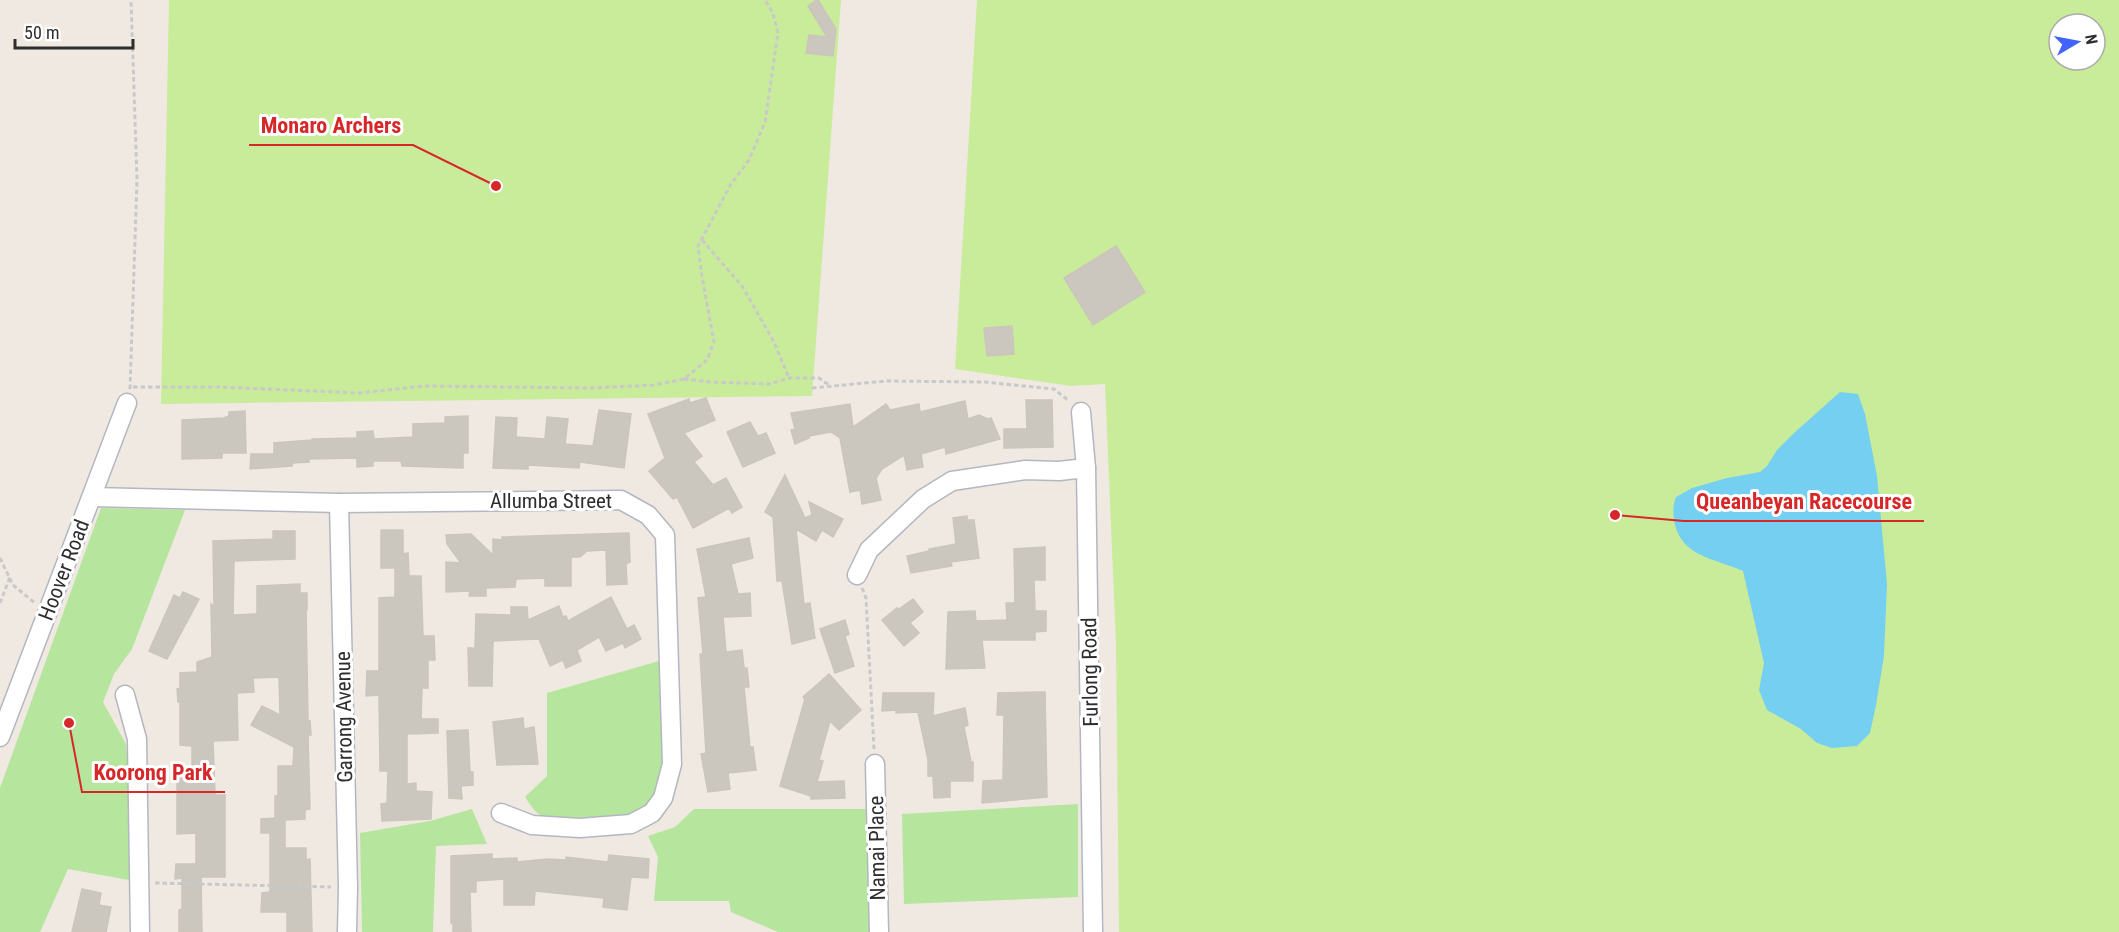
<svg xmlns="http://www.w3.org/2000/svg" width="2119" height="932" font-family="'Roboto Condensed',sans-serif">
  <rect width="100%" height="100%" fill="#efe9e1"/>
  <g fill="#b6e59e">
    <polygon points="101,508 185,510 132,649 114,674 103,702 126,744 140,882 68,869 40,932 0,932 0,788"/>
    <path d="M 666,659 L 663,771 C 656,821 617,819 577,819 C 565,819 550,822 540,815 C 534,811 529,803 525,797 L 547,776 L 547,693 Z"/>
    <polygon points="1078,804 1078,897 904,904 902,814"/>
    <polygon points="472,809 487,844 436,846 433,932 362,932 360,833 430,821"/>
    <polygon points="694,809 875,809 879,932 778,932 731,912 729,901 654,901 658,857 648,836 675,827"/>
  </g>
  <g fill="#c9ec9a" fill-rule="evenodd">
    <polygon points="169,0 841,0 812,396 161,404"/>
    <path d="M 977,0 L 2119,0 L 2119,932 L 1119,932 L 1116,644 L 1105,384 L 1071,386 L 955,369 ZM 2059,24 L 2095,24 L 2095,60 L 2059,60 Z"/>
  </g>
  <path fill="#75cff0" d="M 1840,392 L 1858,394 L 1865,414 L 1877,476 L 1887,584 L 1884,656 L 1876,705 L 1870,733 L 1857,746 L 1832,748 L 1817,743 L 1801,729 L 1767,710 L 1759,690 L 1764,663 L 1743,571 C 1714,558 1680,557 1674,520 C 1673,511 1673,505 1676,497 L 1692,488 L 1727,478 L 1760,472 L 1767,466 L 1777,450 L 1794,433 Z"/>
  <g fill="#cbc7bf" stroke="#cbc5ba" stroke-width="1.5">
    <polygon points="817,0 818,0 836,29 833,56 806,53 809,35 827,37 808,6"/>
    <polygon points="1116,246 1145,292 1093,325 1064,278"/>
    <polygon points="1012,326 1014,354 987,356 984,328"/>
    <polygon points="706,398 715,420 684,433 702,456 694,462 713,485 726,478 742,507 732,513 729,508 693,528 677,497 673,499 649,471 665,458 648,414 689,399 690,403"/>
    <polygon points="1026,400 1052,400 1053,447 1004,448 1004,429 1027,429"/>
    <polygon points="965,401 968,419 979,415 988,419 991,418 1000,439 946,454 945,447 921,454 923,467 907,470 904,455 882,469 876,478 881,500 862,504 860,490 850,492 840,438 831,432 809,436 809,438 795,444 791,430 795,429 791,413 850,404 853,427 886,404 890,410 919,404 920,412"/>
    <polygon points="599,410 631,414 624,468 580,462 579,468 528,465 528,469 493,468 496,417 517,418 516,437 545,439 547,417 568,419 565,444 593,446"/>
    <polygon points="245,411 246,453 222,453 222,458 182,459 182,420 224,418 229,416 229,412"/>
    <polygon points="468,416 468,453 463,453 463,468 402,466 401,461 373,461 373,466 357,467 357,458 309,459 309,462 293,463 292,466 250,469 251,454 274,454 274,443 312,440 312,439 357,438 357,432 373,431 374,439 413,437 413,424 445,423 445,417"/>
    <polygon points="750,422 758,436 766,433 775,453 743,467 727,432"/>
    <polygon points="785,475 805,518 812,515 809,502 843,519 833,537 822,530 816,541 796,529 804,604 810,603 815,638 792,644 782,581 777,581 773,517 765,512"/>
    <polygon points="967,516 967,520 974,520 979,558 951,562 952,566 911,573 907,556 929,551 929,549 956,544 953,518"/>
    <polygon points="381,530 403,530 403,554 408,553 409,576 421,576 423,636 434,636 435,660 428,660 428,688 422,688 421,719 438,719 438,733 407,734 407,784 416,783 416,791 432,792 431,819 382,821 381,804 387,803 388,771 380,771 379,695 366,696 367,671 379,671 379,598 395,597 395,568 381,568"/>
    <polygon points="273,531 295,531 295,559 234,561 233,615 257,614 257,586 300,584 300,593 307,593 307,610 306,610 308,721 310,721 311,735 308,735 310,809 305,810 305,819 285,820 285,848 306,848 306,860 310,859 312,932 287,932 287,912 261,912 262,893 270,892 270,833 261,833 261,819 275,818 275,796 278,796 278,766 293,766 294,747 251,725 262,706 280,715 279,677 253,678 254,692 237,693 238,740 213,741 215,795 225,795 225,877 201,877 202,932 179,932 179,910 182,909 182,878 175,879 176,864 196,864 196,833 177,834 177,777 192,776 192,746 180,745 180,702 178,702 177,689 180,688 180,673 197,672 197,662 212,657 211,604 214,606 213,541 273,539"/>
    <polygon points="629,533 630,562 626,564 627,584 607,585 606,550 587,551 580,557 571,557 571,586 545,586 545,578 516,579 515,587 486,588 486,596 469,596 470,591 446,592 446,562 461,563 447,544 446,535 471,534 493,555 493,539 502,540 502,537"/>
    <polygon points="749,538 753,558 731,564 738,594 750,593 751,616 723,617 726,652 742,650 744,668 747,668 749,687 744,687 750,747 753,747 756,770 728,773 730,789 708,792 701,754 706,753 700,654 703,654 698,598 706,597 697,549"/>
    <polygon points="1045,547 1045,580 1034,580 1035,611 1046,611 1046,631 1035,632 1035,640 982,640 985,668 946,669 948,612 975,611 976,621 1007,620 1006,603 1015,603 1014,549"/>
    <polygon points="183,592 199,599 167,659 149,651 174,595 180,598"/>
    <polygon points="611,597 627,629 634,625 641,639 625,648 623,643 606,651 599,637 577,650 581,661 566,668 563,660 550,666 539,639 493,641 492,686 469,686 468,648 475,648 476,614 511,615 511,607 527,607 528,620 559,606 563,617 566,616 568,621"/>
    <polygon points="913,599 923,612 910,623 919,633 904,646 882,620 897,608 899,609"/>
    <polygon points="845,620 849,634 845,636 854,666 835,673 820,629"/>
    <polygon points="829,674 861,710 839,730 830,721 819,760 823,761 817,782 844,781 845,798 811,799 811,796 780,786 805,699 803,697"/>
    <polygon points="1045,692 1047,797 982,803 983,781 1003,780 1004,715 997,715 998,693"/>
    <polygon points="883,693 934,693 933,716 965,708 968,725 964,727 971,762 973,762 973,781 950,781 950,797 934,798 933,776 928,776 928,760 918,712 896,713 896,710 882,711"/>
    <polygon points="523,718 524,729 534,727 538,764 497,765 493,722"/>
    <polygon points="468,730 470,772 473,772 473,785 461,786 462,799 449,798 447,731"/>
    <polygon points="492,854 492,859 517,858 517,862 548,859 566,860 566,857 608,862 609,855 649,859 648,878 631,877 627,910 603,907 604,898 535,891 534,905 504,905 504,879 476,881 476,892 470,892 471,932 453,932 453,923 451,923 451,856"/>
    <polygon points="82,889 101,893 99,905 111,907 106,932 72,932"/>
  </g>
  <g fill="none" stroke-linecap="round" stroke-linejoin="round">
    <g stroke="#b4b7c1" stroke-width="21">
      <g id="street">
        <polyline points="1081,412 1086,468 1093,932"/>
        <polyline points="93,497 339,503 621,500 648,515 665,535 672,764 663,798 652,813 631,824 580,828 532,825 501,813"/>
        <polyline points="339,503 348,887 347,932"/>
        <polyline points="857,575 869,550 923,499 952,481 1025,470 1059,471 1086,468"/>
        <polyline points="125,695 137,739 140,932"/>
        <polyline points="0,737 127,403"/>
        <polyline points="875,764 879,932"/>
      </g>
    </g>
    <g stroke="#c9c9c9" stroke-width="3" stroke-dasharray="4.5 3" stroke-linecap="butt">
      <polyline points="702,240 742,286 774,342 789,378"/>
      <polyline points="684,379 710,382 769,384 789,378 819,378 829,385"/>
      <polyline points="133,387 219,387 359,393 425,386 591,388 654,385 684,379 707,360 714,342 702,277 698,246 731,184 749,160 765,122 778,33 773,13 765,0"/>
      <polyline points="812,388 886,381 985,382 1054,389 1069,401"/>
      <polyline points="130,389 137,180 131,0"/>
      <polyline points="0,558 13,585 35,603"/>
      <polyline points="862,588 866,598 874,749"/>
      <polyline points="0,603 10,577"/>
      <polyline points="155,883 331,887"/>
    </g>
    <use href="#street" stroke="#fff" stroke-width="18"/>
  </g>
  <g text-anchor="middle" stroke-width="6" stroke-linejoin="round" paint-order="stroke">
    <g font-size="21" fill="#2e2e2e" stroke="#fff">
      <text x="551" y="508">Allumba Street</text>
      <text transform="translate(64 570) rotate(-69)" y="7">Hoover Road</text>
      <text transform="translate(1090 672) rotate(-91)" y="7">Furlong Road</text>
      <text transform="translate(344 717) rotate(-91)" y="7">Garrong Avenue</text>
      <text transform="translate(877 848) rotate(-91)" y="7">Namai Place</text>
    </g>
  </g>
  <path fill="none" stroke="#d62828" stroke-width="2" d="M496 186L413 145H249M1615 515L1684 521H1924M69 723L82 792H225"/>
  <g fill="#d62828" stroke="#fff" stroke-width="2">
    <circle cx="496" cy="186" r="6"/>
    <circle cx="1615" cy="515" r="6"/>
    <circle cx="69" cy="723" r="6"/>
  </g>
  <g font-size="22" text-anchor="middle" font-weight="bold" fill="#d62828" stroke="#fff" stroke-width="6" stroke-linejoin="round" paint-order="stroke">
    <text x="331" y="133">Monaro Archers</text>
    <text x="1804" y="509">Queanbeyan Racecourse</text>
    <text x="153" y="780">Koorong Park</text>
  </g>
  <g transform="translate(2077 42) rotate(80)"><circle r="28" fill="#ffffff" stroke="#ababab" stroke-width="1.5"/>
  <path d="M0-4.5L10 22L0 15L-10 22Z" fill="#4264fb"/>
  <text y="-9" font-size="16" font-weight="bold" text-anchor="middle" fill="#2e2e2e">N</text>
  </g>
  <path d="M15 39v9h118v-9" fill="none" stroke="#2e2e2e" stroke-width="3"/>
  <text x="24" y="39" font-size="18" fill="#2e2e2e" stroke="#ffffff" stroke-width="4.5" paint-order="stroke">50 m</text>
</svg>
